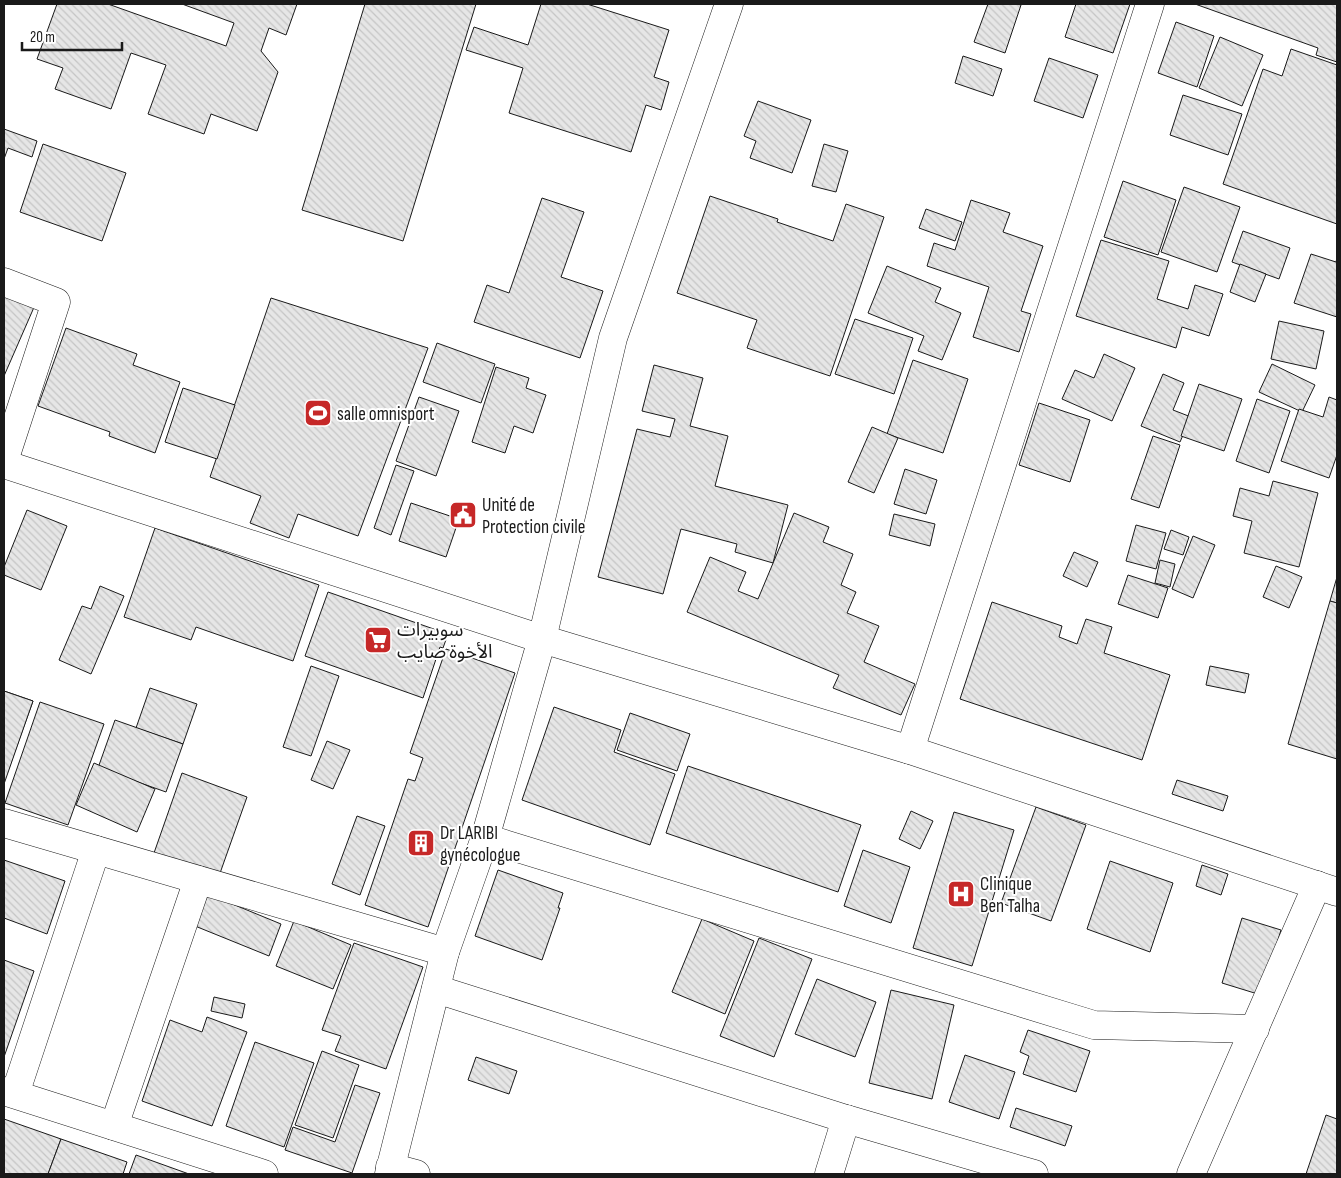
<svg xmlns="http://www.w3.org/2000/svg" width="1341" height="1178" font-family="'Sofia Sans Condensed','Noto Sans Arabic',sans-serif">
  <defs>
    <pattern id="building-back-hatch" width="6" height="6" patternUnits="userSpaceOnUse" patternTransform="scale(1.25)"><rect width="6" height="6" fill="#e6e6e6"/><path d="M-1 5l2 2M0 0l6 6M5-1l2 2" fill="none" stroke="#c5c5c5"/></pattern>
  </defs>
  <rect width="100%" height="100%" fill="#fff"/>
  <g fill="url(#building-back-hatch)" stroke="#1a1a1a">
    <polygon points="57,4 108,4 226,46 234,23 182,4 297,4 286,35 269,28 261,51 278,72 257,131 211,114 204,134 148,114 166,65 131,53 111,109 55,89 63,68 37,59"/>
    <polygon points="365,4 476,4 403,241 302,210"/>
    <polygon points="541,4 587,4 669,30 654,77 669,82 661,110 646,105 631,152 509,113 523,68 466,50 474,27 528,45"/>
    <polygon points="988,4 1017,4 1021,5 1005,53 974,42"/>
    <polygon points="1076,4 1130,4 1113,53 1065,37"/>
    <polygon points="1195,4 1337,4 1337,62 1316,55 1318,48"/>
    <polygon points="1176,22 1214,36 1197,87 1158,73"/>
    <polygon points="1220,37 1263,55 1242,106 1199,88"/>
    <polygon points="1291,49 1337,65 1337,224 1223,184 1263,69 1282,76"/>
    <polygon points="963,56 1002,69 993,96 955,83"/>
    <polygon points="1049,58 1098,75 1083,118 1034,101"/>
    <polygon points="1183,95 1242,114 1228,155 1170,135"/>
    <polygon points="758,101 811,120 792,173 750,158 756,141 744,136"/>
    <polygon points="4,129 37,141 32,157 8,148 4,159"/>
    <polygon points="43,144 126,173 102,241 20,212"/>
    <polygon points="824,144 848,151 836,192 812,186"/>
    <polygon points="1123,181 1176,200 1158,255 1104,237"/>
    <polygon points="1184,187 1240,207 1217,272 1161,252"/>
    <polygon points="710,196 778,219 777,222 833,241 846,204 884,217 830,376 747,348 757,320 677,293"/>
    <polygon points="542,198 584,212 561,277 603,291 580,358 474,322 487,285 509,293"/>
    <polygon points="971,200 1010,213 1003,232 1043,246 1021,311 1031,314 1019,352 973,337 989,287 927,266 934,243 955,250"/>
    <polygon points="926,209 962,222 955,241 919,228"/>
    <polygon points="1243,231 1290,248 1279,279 1232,262"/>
    <polygon points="1101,240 1169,261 1157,299 1188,309 1195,285 1223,294 1209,336 1182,327 1176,348 1076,316"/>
    <polygon points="1311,254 1336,262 1337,258 1337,317 1294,303"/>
    <polygon points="1240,264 1266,274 1255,302 1230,292"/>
    <polygon points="887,266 941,288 935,302 961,313 942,360 918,351 924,336 868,313"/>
    <polygon points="4,291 35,305 4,376"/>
    <polygon points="271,298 428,348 358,536 298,514 289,538 250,523 261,496 210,477"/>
    <polygon points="855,319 913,338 894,394 835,374"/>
    <polygon points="1279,321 1324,331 1316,369 1271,359"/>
    <polygon points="66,328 137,354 133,365 180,382 155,453 109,436 110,432 38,406"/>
    <polygon points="437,343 495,364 481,403 423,382"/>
    <polygon points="1104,354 1135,368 1112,421 1062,399 1075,370 1094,378"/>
    <polygon points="913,360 968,379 943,453 887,434"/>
    <polygon points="1272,364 1315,385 1302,412 1259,392"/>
    <polygon points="654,365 703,378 690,426 728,436 715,486 788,505 773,563 735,552 737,544 681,529 663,594 598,577 637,429 670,437 675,419 642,411"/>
    <polygon points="496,367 529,378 526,388 546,395 533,433 514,426 505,453 472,442"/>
    <polygon points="1163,374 1184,383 1173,410 1191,417 1180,442 1141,426"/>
    <polygon points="1199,384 1242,399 1224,451 1181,436"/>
    <polygon points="183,388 235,405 217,459 165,442"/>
    <polygon points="419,397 459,411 436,476 396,461"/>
    <polygon points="1329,397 1337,400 1337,455 1329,478 1281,461 1299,409 1323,417"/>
    <polygon points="1257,399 1290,411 1269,473 1236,461"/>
    <polygon points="1039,403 1090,420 1070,482 1019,465"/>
    <polygon points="872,427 898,438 874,493 848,482"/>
    <polygon points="1153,436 1180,445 1159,508 1131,499"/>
    <polygon points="396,465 414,471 391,535 374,528"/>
    <polygon points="905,469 937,480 926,514 894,504"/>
    <polygon points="1273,481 1318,493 1299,567 1244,553 1252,521 1233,516 1240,488 1269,496"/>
    <polygon points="411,503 459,519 446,557 399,541"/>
    <polygon points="27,510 67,526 41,590 4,575 4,567"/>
    <polygon points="794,513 829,527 823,542 853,554 841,585 856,592 847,613 879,626 864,662 915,684 901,715 833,688 839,675 687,612 710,557 746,572 738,591 758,599"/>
    <polygon points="894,514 935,524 930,546 889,535"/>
    <polygon points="1136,525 1166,533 1156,569 1126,561"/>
    <polygon points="155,528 319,585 293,661 196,627 191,640 124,617"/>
    <polygon points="1171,530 1189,537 1183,555 1164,549"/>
    <polygon points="1193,536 1215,545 1193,598 1172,589"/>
    <polygon points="1074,552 1098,562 1087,587 1063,576"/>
    <polygon points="1160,560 1175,564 1170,587 1155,583"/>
    <polygon points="1276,566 1302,577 1289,608 1263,597"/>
    <polygon points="1128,575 1168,588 1158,618 1118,604"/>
    <polygon points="1337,577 1337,603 1330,601"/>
    <polygon points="100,586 124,596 91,674 59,660 82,606 91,609"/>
    <polygon points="328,592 448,634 443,648 440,647 423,698 305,656"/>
    <polygon points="1330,601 1337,603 1337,759 1288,744"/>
    <polygon points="992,602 1062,626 1059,637 1077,644 1086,619 1112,627 1104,653 1170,675 1142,760 960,699"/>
    <polygon points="446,649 515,673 428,927 365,905 408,779 415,781 423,758 410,753"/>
    <polygon points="311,666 339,676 311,756 283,747"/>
    <polygon points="1210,666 1249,674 1245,693 1206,685"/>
    <polygon points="150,688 197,704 183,744 136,728"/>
    <polygon points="4,691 33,701 9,768 4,766"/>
    <polygon points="4,691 33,701 4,784"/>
    <polygon points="40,702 104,724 68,825 5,803"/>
    <polygon points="554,707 621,730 614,752 675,774 650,845 522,800"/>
    <polygon points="630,713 690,734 677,771 617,750"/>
    <polygon points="115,720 183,744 166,792 98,768"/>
    <polygon points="327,741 350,750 333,789 311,780"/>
    <polygon points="94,763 155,789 137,832 76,805"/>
    <polygon points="688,766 861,825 838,892 666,833"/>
    <polygon points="182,773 247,797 219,876 154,853"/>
    <polygon points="1177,780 1228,796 1223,811 1172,794"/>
    <polygon points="1036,807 1086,825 1051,921 1001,903"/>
    <polygon points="911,811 933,821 920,849 899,839"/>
    <polygon points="954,812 1014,830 972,966 913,948"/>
    <polygon points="357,816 385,826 360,895 332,884"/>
    <polygon points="863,850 910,867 891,923 844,906"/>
    <polygon points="4,860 65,881 47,934 4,918"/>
    <polygon points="1110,861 1173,883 1150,952 1087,929"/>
    <polygon points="1202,865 1228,874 1221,895 1196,886"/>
    <polygon points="498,870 563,893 558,908 560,908 542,960 475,936"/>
    <polygon points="208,894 281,924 269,956 195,926"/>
    <polygon points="1242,918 1281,930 1261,995 1222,983"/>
    <polygon points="702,919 754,941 725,1014 672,992"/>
    <polygon points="294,921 351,945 333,989 276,966"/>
    <polygon points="759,938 812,959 774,1057 720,1036"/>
    <polygon points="354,943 423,967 386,1069 335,1051 341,1036 322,1030"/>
    <polygon points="4,960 34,971 4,1057"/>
    <polygon points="817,979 876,1002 855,1057 795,1034"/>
    <polygon points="891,990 954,1005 932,1099 869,1083"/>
    <polygon points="214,997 245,1004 242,1018 211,1011"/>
    <polygon points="207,1017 247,1032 212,1126 142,1101 170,1020 202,1032"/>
    <polygon points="1028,1030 1090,1051 1076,1092 1023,1074 1029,1056 1020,1052"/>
    <polygon points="255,1042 314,1063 284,1147 226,1126"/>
    <polygon points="322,1051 359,1065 333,1138 295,1125"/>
    <polygon points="965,1055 1015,1072 999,1119 949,1102"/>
    <polygon points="476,1057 517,1071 509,1094 468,1080"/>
    <polygon points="355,1085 380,1093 352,1173 285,1150 293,1127 335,1142"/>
    <polygon points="1016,1108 1072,1126 1065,1146 1010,1127"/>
    <polygon points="1326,1115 1337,1119 1337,1174 1306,1174"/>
    <polygon points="4,1119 61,1139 48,1174 4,1174"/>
    <polygon points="61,1139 127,1162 123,1174 48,1174"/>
    <polygon points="136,1155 189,1174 129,1174"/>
  </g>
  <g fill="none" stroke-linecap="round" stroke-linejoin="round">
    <g stroke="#1a1a1a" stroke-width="29">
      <g id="minor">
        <polyline points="4,282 56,302 4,461"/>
        <polyline points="910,750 1150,4"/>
        <polyline points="4,823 445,952"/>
        <polyline points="485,838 1094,1025 1255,1029"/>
        <polyline points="436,989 846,1119 1034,1174"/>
        <polyline points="4,1091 264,1174"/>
        <polyline points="15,1094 96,850"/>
        <polyline points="114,1126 198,880"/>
        <polyline points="390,1167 416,1174"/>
        <polyline points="389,1174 445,952 485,838 542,639 613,338 729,4"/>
        <polyline points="829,1174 846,1119"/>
        <polyline points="1191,1174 1317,885"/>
      </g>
    </g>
    <g stroke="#1a1a1a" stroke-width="29">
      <polyline id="tertiary" points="4,464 542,639 910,750 1337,892"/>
    </g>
    <use href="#minor" stroke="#fff" stroke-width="28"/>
    <use href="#tertiary" stroke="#fff" stroke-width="28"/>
  </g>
  <defs>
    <g id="stadium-square" transform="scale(1.4375)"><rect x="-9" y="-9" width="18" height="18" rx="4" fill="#c62828" stroke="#fff"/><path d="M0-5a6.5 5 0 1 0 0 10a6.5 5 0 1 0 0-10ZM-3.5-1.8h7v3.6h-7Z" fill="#fff"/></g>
    <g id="civic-square" transform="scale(1.4375)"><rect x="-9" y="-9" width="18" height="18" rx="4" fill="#c62828" stroke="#fff"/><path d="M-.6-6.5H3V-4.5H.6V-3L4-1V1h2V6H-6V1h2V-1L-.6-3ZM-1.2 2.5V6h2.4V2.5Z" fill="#fff"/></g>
    <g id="supermarket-square" transform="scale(1.4375)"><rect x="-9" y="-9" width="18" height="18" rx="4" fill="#c62828" stroke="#fff"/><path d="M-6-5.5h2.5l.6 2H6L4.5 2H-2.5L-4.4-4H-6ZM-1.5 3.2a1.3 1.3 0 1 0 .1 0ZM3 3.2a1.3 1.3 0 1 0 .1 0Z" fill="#fff"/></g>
    <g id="building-square" transform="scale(1.4375)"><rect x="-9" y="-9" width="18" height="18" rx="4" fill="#c62828" stroke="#fff"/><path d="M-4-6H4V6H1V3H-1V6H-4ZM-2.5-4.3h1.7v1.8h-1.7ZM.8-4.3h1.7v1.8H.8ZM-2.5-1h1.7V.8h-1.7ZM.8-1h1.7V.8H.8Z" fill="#fff"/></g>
    <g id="hospital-square" transform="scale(1.4375)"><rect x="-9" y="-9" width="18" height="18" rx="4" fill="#c62828" stroke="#fff"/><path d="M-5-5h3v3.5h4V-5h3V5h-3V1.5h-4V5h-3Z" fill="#fff"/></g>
  </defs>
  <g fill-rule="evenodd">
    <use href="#stadium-square" x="318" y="413"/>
    <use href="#civic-square" x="463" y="515"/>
    <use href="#supermarket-square" x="378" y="640"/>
    <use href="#building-square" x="421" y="843"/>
    <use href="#hospital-square" x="961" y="894"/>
  </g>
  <g text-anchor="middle" stroke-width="4" stroke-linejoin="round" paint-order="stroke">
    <g font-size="19" fill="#1a1a1a" stroke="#fff" text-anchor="start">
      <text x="337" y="420">salle omnisport</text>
      <text x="482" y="511">Unité de<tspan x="482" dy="22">Protection civile</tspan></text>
      <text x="397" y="636">سوبيرات<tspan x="397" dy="22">الأخوة صايب</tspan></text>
      <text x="440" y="839">Dr LARIBI<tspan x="440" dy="22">gynécologue</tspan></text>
      <text x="980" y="890">Clinique<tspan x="980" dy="22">Ben Talha</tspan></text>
    </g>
  </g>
  <rect width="1341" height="1178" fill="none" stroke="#1a1a1a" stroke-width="10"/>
  <path d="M22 42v8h100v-8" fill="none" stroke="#1a1a1a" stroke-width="2.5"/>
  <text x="30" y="42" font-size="15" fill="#1a1a1a" stroke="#ffffff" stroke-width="4" paint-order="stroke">20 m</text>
</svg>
